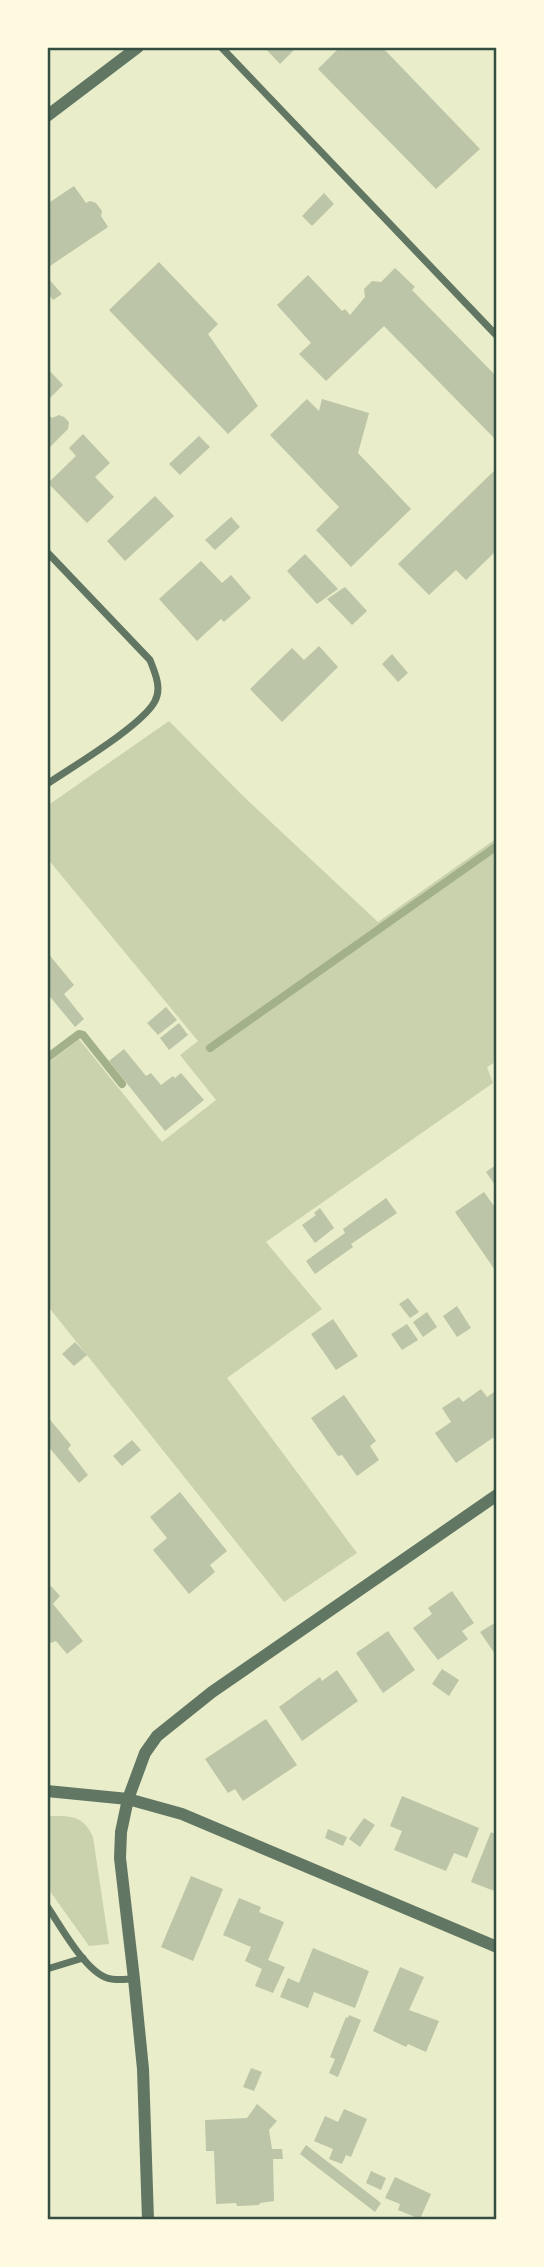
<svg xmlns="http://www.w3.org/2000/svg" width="544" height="2267" font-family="Jost,sans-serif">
  <rect width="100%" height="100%" fill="#e9edc9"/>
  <g fill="#cad2ad">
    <polygon points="169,721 242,795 378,922 497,838 497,1061 487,1067 493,1083 266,1242 322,1309 227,1378 357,1553 284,1602 47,1305 47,1064 79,1039 162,1142 216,1100 180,1055 198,1041 47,858 47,806"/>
    <path d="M 47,1816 C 69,1816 83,1814 93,1837 L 109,1944 L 89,1946 L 47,1887 Z"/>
  </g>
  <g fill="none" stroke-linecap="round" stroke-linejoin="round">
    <g stroke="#a3b18a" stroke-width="8">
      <polyline points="210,1048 497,846"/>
      <polyline points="47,1058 79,1034 83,1035 122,1084"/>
    </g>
  </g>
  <g fill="#bcc5a7">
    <polygon points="264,47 297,47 280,64"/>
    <polygon points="340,47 382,47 480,149 436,189 318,69"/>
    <polygon points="74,186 86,203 90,201 96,203 102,211 101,216 108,227 47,268 47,204"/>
    <polygon points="324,193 334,204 312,226 302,216"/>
    <polygon points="159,262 218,324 208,334 258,406 228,434 109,310"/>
    <polygon points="395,268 415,287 412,290 497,377 497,441 384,326 326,381 299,354 311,343 277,305 308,275 342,311 345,309 350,315 365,297 364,289 372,281 381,282"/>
    <polygon points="47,277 62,294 53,300 47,292"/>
    <polygon points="47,368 63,385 47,401"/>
    <polygon points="307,399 319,411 322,399 369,413 358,453 411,509 351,567 316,530 339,507 270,435"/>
    <polygon points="47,413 52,418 59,415 64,417 69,422 68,429 47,450"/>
    <polygon points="83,434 110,463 95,477 114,497 87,523 48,483 76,456 69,448"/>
    <polygon points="199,436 210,447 180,475 169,464"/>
    <polygon points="497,468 497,550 466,580 456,570 429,595 398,564"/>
    <polygon points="155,496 174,516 125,561 107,541"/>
    <polygon points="231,517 240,527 215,550 205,540"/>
    <polygon points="305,554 338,589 317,604 287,571"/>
    <polygon points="201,561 222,583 231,575 251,598 224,622 221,619 197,641 159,599"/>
    <polygon points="345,587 367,611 352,625 327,599"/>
    <polygon points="319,646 338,667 282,722 250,689 292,648 304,660"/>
    <polygon points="392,654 408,673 398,682 382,664"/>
    <polygon points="47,952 74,985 64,994 84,1019 75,1027 47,993"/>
    <polygon points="166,1007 177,1020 158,1035 147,1023"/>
    <polygon points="179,1023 188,1035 169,1050 160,1038"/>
    <polygon points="124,1049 146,1076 151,1073 161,1085 173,1076 175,1078 181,1073 204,1100 165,1131 109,1061"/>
    <polygon points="497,1164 497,1184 495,1185 486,1172"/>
    <polygon points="484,1192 497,1210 497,1273 455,1212"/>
    <polygon points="386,1198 397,1213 351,1244 353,1247 315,1274 306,1261 345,1233 343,1229"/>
    <polygon points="320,1208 334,1228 315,1243 302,1225 316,1215 314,1213"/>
    <polygon points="408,1298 419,1312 410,1318 399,1304"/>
    <polygon points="457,1306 471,1328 457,1337 443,1316"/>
    <polygon points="427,1312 437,1327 423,1337 413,1322"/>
    <polygon points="333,1319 358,1356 336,1370 311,1334"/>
    <polygon points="407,1324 418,1340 402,1350 391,1334"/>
    <polygon points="75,1342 87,1355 74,1366 62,1354"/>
    <polygon points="481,1389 487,1397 497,1390 497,1435 456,1463 435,1433 451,1422 442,1408 459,1397 463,1402"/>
    <polygon points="344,1395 376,1441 370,1446 379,1460 357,1476 342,1455 338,1456 311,1418"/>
    <polygon points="47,1416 71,1445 68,1449 88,1475 79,1483 47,1445"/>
    <polygon points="132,1440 141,1450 122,1466 113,1456"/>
    <polygon points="180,1492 227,1551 210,1565 215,1572 189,1594 153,1550 167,1538 150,1517"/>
    <polygon points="51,1586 60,1596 53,1604 83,1641 67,1654 56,1641 51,1643 47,1639 47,1589"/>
    <polygon points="452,1591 474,1623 462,1631 468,1639 438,1660 413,1628 432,1614 428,1608"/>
    <polygon points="493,1624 497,1627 497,1657 480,1632"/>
    <polygon points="388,1631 415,1670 383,1693 356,1653"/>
    <polygon points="442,1669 459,1680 449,1696 432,1684"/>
    <polygon points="337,1670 358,1701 302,1741 279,1707 320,1677 322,1681"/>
    <polygon points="266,1719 297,1765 243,1801 235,1789 228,1793 205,1759"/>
    <polygon points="402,1796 479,1828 467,1858 454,1853 446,1871 394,1850 402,1831 390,1826"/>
    <polygon points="364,1818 375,1825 360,1847 349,1839"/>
    <polygon points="328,1829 347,1837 343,1846 325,1838"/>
    <polygon points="491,1832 497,1835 497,1892 471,1882"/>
    <polygon points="191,1876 223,1889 193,1961 161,1947"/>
    <polygon points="239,1898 261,1907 259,1912 284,1922 268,1960 285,1967 273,1993 255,1986 262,1969 245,1961 251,1947 223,1935"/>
    <polygon points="313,1948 369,1971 355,2008 314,1992 308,2008 280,1997 288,1978 299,1983"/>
    <polygon points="400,1967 424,1977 409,2010 439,2021 426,2052 408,2044 406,2047 373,2031"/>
    <polygon points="349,2015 361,2020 338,2077 329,2073 335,2059 330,2057 346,2017 348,2018"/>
    <polygon points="251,2068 262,2072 254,2091 243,2087"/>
    <polygon points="257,2104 277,2121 269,2130 272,2149 282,2149 283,2159 273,2159 274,2201 260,2203 259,2205 237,2206 236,2203 216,2204 214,2151 206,2151 205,2120 247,2118"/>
    <polygon points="344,2109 367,2119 351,2157 346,2155 342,2164 329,2159 333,2149 314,2141 325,2116 338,2122"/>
    <polygon points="306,2145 381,2203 375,2212 300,2154"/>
    <polygon points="371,2171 386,2178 381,2190 366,2183"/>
    <polygon points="395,2177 431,2194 420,2219 398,2210 400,2204 385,2198"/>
  </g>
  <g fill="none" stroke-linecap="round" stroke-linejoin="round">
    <g stroke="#617663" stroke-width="7">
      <polyline points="221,47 497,336"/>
      <path d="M 47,552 L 150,660 C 155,673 162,688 155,701 C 143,725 72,767 47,784"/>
      <path d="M 47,1906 C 60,1925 85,1971 107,1978 C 115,1981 126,1979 134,1979"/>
      <polyline points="47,1969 83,1958"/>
    </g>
    <g stroke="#617663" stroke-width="12">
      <polyline points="47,116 138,47"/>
      <polyline points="47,1791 128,1799 182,1814 497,1947"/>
      <polyline points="148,2220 143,2069 134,1979 120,1858 121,1832 128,1799 145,1753 157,1736 212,1692 497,1495"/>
    </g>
  </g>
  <rect width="544" height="2267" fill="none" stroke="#fefae0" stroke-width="98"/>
  <rect x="49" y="49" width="446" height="2169" fill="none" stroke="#344e41" stroke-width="2.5"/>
</svg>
